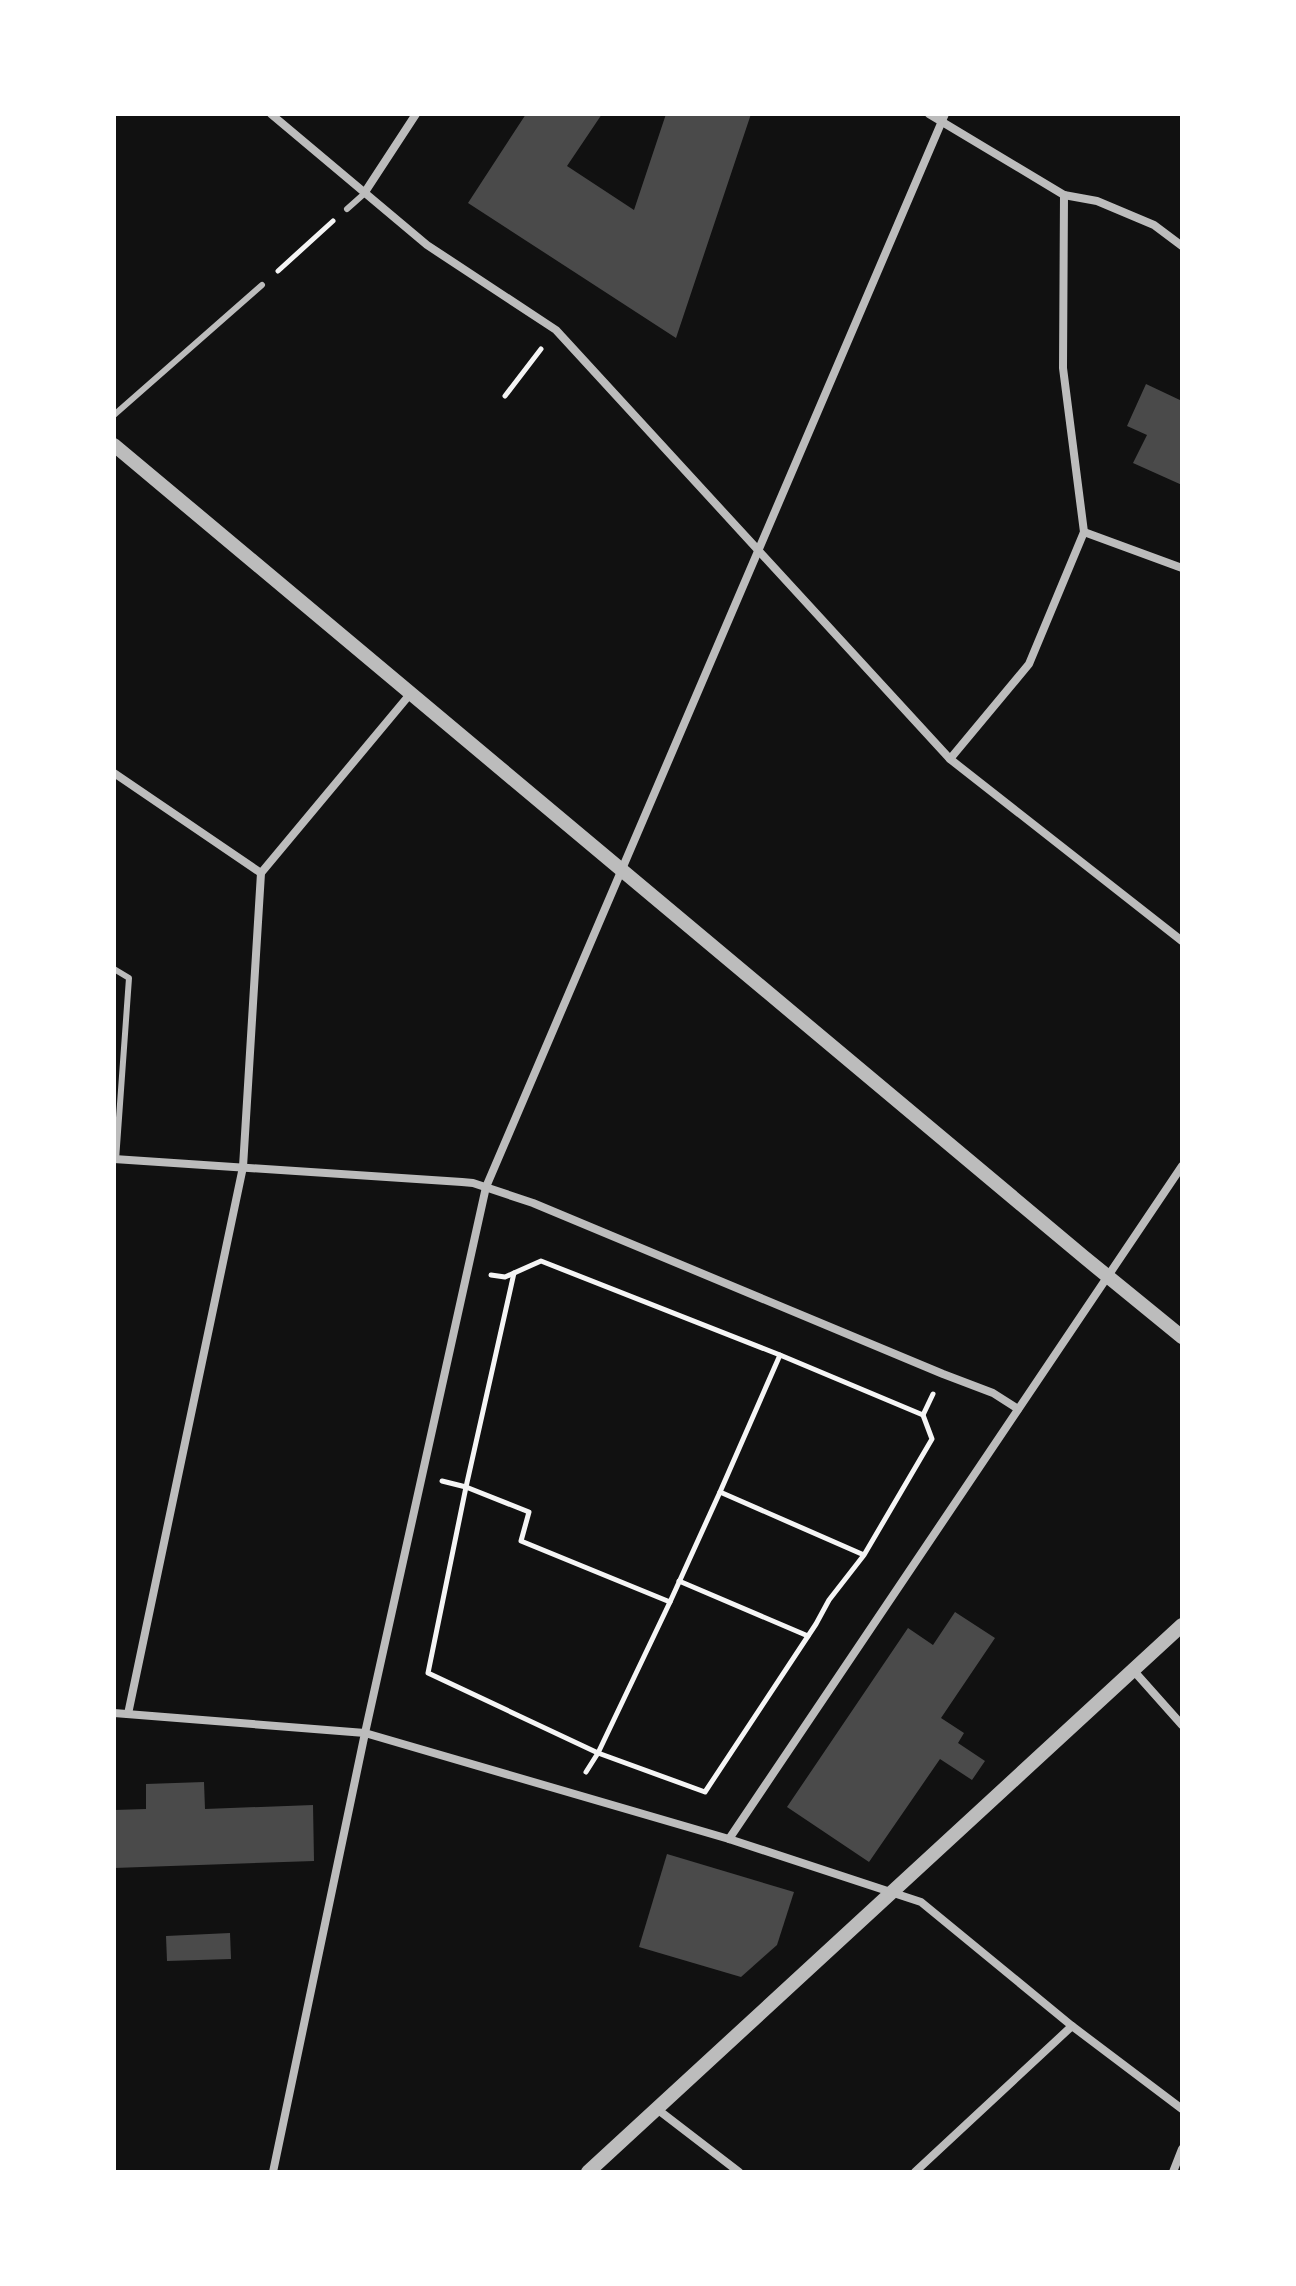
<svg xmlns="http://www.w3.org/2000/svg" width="1296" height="2286" font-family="Bitter,serif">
  <rect width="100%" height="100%" fill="#111"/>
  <g fill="#4a4a4a">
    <polygon points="526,114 602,114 567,166 634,210 666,114 751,114 676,338 468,203"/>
    <polygon points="1146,384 1182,401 1182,485 1133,463 1147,435 1127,426"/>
    <polygon points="955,1612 995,1638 941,1718 964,1733 958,1743 985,1761 972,1780 940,1759 869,1862 787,1807 908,1628 933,1645"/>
    <polygon points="204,1782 205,1809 313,1805 314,1861 114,1868 114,1810 146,1809 146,1784"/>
    <polygon points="667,1854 794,1892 777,1945 741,1977 639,1947"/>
    <polygon points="230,1933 231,1959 167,1961 166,1936"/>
  </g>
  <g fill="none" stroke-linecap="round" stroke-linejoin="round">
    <g stroke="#f5f5f5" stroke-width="5">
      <polyline points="278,271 333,221"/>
      <polyline points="505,396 541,349"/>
      <polyline points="514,1273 466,1487 428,1673 598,1753 705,1792 816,1624 829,1600 864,1555 720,1492 780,1355 923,1415 932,1439 864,1555"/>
      <polyline points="491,1275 505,1277 541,1261 780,1355"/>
      <polyline points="923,1415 933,1394"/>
      <polyline points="442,1481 466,1487 529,1512 521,1541 670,1602 720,1492"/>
      <polyline points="679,1581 808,1636"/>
      <polyline points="586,1772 598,1753 670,1602"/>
    </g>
    <g stroke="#bcbcbc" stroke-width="6">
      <polyline points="347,209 365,193"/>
      <polyline points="114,415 262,285"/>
      <polyline points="114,969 129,978 116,1160"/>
    </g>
    <g stroke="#bcbcbc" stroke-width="8">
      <polyline points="271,114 427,245 556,330 950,759 1182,941"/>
      <polyline points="929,114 1064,195 1097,201 1154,225 1182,246"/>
      <polyline points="365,192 416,114"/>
      <polyline points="1084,532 1182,568"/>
      <polyline points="950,759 1029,664 1084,532 1063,368 1064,195"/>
      <polyline points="114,773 261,873"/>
      <polyline points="114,1159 462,1182 473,1183 533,1203 943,1374 993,1393 1018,1409"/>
      <polyline points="1133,1670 1182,1725"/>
      <polyline points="114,1713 365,1733 729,1839 921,1902 1072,2026 1182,2109"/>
      <polyline points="128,1714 243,1167 261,873 411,693"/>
      <polyline points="729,1839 1182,1166"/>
      <polyline points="657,2109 739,2172"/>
      <polyline points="273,2172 365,1733 486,1187 945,114"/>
      <polyline points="915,2172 1072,2026"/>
      <polyline points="1173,2172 1182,2149"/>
    </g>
    <g stroke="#bcbcbc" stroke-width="14">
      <polyline points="114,445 1084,1257 1182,1337"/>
      <polyline points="588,2172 1182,1625"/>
    </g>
  </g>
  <rect width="1296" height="2286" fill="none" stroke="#ffffff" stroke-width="232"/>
</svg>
